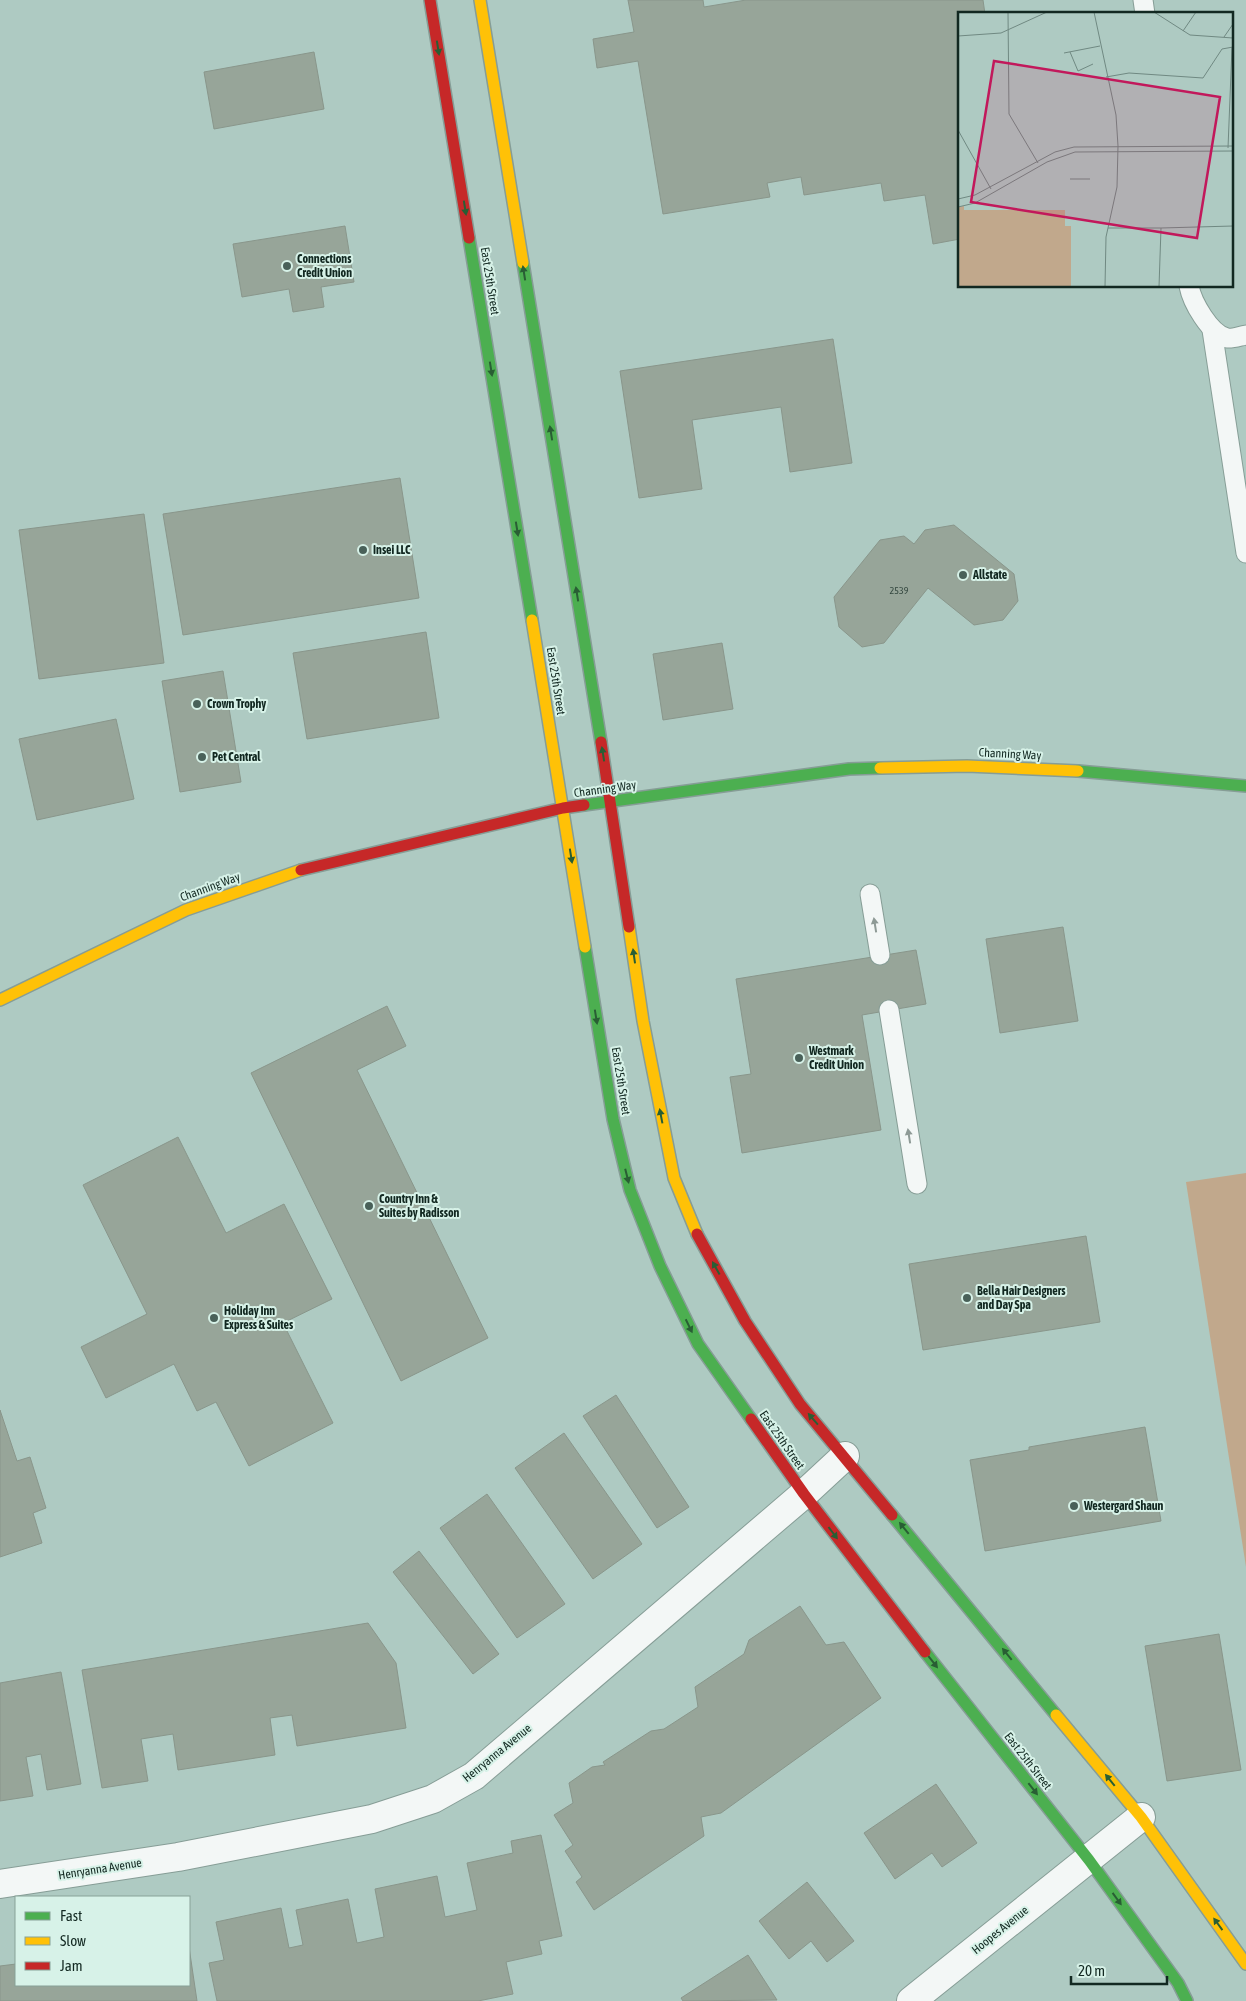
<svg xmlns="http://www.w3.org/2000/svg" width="1246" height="2001" font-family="'Asap Condensed',sans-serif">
  <rect width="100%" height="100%" fill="#aecac2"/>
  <polygon fill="#c1a88c" points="1246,1173 1246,1567 1186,1182"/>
  <g fill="#97a599" stroke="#89968b">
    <polygon points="628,0 703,0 704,7 746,0 983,0 985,14 960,14 960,239 933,244 925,195 884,201 881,183 804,195 801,177 767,183 770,197 663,214 638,61 597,68 593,39 634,32"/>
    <polygon points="314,52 324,109 214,129 204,72"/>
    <polygon points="345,226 354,282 321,287 324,307 293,312 289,289 242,297 233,244"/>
    <polygon points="833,339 852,463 790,472 781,407 692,420 702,489 639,498 620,371"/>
    <polygon points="400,478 419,598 183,635 163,514"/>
    <polygon points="144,514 164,663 39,679 19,530"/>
    <polygon points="954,525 1014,574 1018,601 1003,620 974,625 928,588 884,643 862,647 839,627 834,597 880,540 904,536 914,544 925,530"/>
    <polygon points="426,632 439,718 307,739 293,653"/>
    <polygon points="722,643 733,709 663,720 653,654"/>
    <polygon points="223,671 241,782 180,792 162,681"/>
    <polygon points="116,719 134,799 37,820 19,739"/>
    <polygon points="1063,927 1078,1021 1000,1033 986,939"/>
    <polygon points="916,950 926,1004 862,1015 881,1130 742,1153 730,1077 751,1074 736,979"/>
    <polygon points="387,1006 406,1046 357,1070 488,1338 401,1381 251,1073"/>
    <polygon points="178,1137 226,1233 284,1204 332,1299 283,1323 333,1423 249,1466 216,1402 197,1411 174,1364 106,1398 81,1347 147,1314 83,1185"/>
    <polygon points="1086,1236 1100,1322 923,1350 909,1264"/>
    <polygon points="616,1395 689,1507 657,1528 583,1416"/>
    <polygon points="0,1410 17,1461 30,1457 46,1508 33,1513 42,1543 0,1557"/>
    <polygon points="1145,1427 1161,1521 985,1551 970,1460 1029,1450 1029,1447"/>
    <polygon points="564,1433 642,1544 593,1579 515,1468"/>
    <polygon points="487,1494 565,1604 517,1638 440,1528"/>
    <polygon points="419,1551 499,1654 473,1674 393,1572"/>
    <polygon points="800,1606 826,1645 844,1642 881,1698 721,1813 701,1817 704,1836 594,1910 576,1882 582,1877 565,1851 573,1845 554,1815 573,1803 569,1783 592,1767 605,1765 603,1762 651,1731 664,1729 698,1707 695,1687 744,1654 749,1640"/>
    <polygon points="368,1623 396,1663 406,1728 297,1746 292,1715 270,1718 275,1755 178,1770 173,1734 141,1739 148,1781 102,1788 82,1670"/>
    <polygon points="1219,1634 1241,1770 1167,1781 1145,1646"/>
    <polygon points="61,1672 81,1784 47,1790 41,1754 26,1757 33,1796 0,1801 0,1683"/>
    <polygon points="936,1784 977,1843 942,1867 932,1853 895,1879 864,1833"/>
    <polygon points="541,1835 562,1936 539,1941 542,1954 506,1962 513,1994 478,2001 217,2001 209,1963 224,1960 216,1922 281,1908 289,1948 303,1945 296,1910 348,1899 357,1943 384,1937 375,1889 437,1876 445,1917 477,1910 467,1863 513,1853 511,1841"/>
    <polygon points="807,1882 854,1941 827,1962 811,1941 789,1959 759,1921"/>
    <polygon points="189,1947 197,2001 0,2001 0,1966 16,1964 16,1985 189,1985"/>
    <polygon points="748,1955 777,2000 683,2001 681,1998"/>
  </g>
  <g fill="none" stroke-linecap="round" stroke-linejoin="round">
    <g stroke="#869d96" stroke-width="21">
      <g id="lane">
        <polyline points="1143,0 1145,14"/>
        <path d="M 1189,286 C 1192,302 1210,334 1227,338 C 1232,339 1240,336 1246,335"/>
        <polyline points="1212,330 1246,553"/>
        <polyline points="870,894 880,955"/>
        <polyline points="889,1010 917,1184"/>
      </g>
    </g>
    <g stroke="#869d96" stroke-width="30">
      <g id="street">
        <polyline points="0,1884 178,1857 372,1819 433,1799 474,1776 804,1494 845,1456"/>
        <polyline points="911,2001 1141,1817"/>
      </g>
    </g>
    <g stroke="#869d96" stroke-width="14">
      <g id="fast">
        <polyline points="469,238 532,620"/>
        <polyline points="523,263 601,742"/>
        <polyline points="1078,771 1246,786"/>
        <polyline points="584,805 849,769 880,768"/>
        <polyline points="585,947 613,1119 630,1190 660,1266 698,1344 751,1419"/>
        <polyline points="892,1515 1056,1715"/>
        <polyline points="925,1652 1089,1860 1178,1983 1187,2001"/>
      </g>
    </g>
    <g stroke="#869d96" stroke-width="14">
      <g id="slow">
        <polyline points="480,0 523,263"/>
        <polyline points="532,620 585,947"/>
        <polyline points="880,768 967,766 1078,771"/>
        <polyline points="629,927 643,1021 674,1178 697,1234"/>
        <polyline points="0,1000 186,910 301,870"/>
        <polyline points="1056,1715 1141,1817 1246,1964"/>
      </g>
    </g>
    <g stroke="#869d96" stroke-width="14">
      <g id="jam">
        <polyline points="430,0 469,238"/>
        <polyline points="601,742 629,927"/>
        <polyline points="301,870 563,808 584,805"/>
        <polyline points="697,1234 745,1321 800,1404 892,1515"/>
        <polyline points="751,1419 804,1494 925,1652"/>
      </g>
    </g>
    <use href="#lane" stroke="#f3f7f6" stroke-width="19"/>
    <use href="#street" stroke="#f3f7f6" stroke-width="28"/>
    <use href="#fast" stroke="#4caf50" stroke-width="11"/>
    <use href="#slow" stroke="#ffc107" stroke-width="11"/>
    <use href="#jam" stroke="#c62828" stroke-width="11"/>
  </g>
  <defs><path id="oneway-solid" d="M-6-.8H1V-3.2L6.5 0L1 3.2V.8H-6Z" transform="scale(1.25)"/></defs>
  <g fill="#295e34">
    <use href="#oneway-solid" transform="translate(438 48) rotate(81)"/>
    <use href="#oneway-solid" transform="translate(465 208) rotate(81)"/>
    <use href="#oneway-solid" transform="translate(524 273) rotate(-99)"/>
    <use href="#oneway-solid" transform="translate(491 369) rotate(81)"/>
    <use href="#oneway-solid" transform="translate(551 433) rotate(-99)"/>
    <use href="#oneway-solid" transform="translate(517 529) rotate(81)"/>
    <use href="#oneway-solid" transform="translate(577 594) rotate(-99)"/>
    <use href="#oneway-solid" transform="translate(603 754) rotate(-99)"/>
    <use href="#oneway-solid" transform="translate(571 856) rotate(81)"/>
    <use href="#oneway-solid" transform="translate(634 956) rotate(-98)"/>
    <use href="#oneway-solid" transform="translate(596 1017) rotate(81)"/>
    <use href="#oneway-solid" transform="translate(661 1116) rotate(-101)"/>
    <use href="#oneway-solid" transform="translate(627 1176) rotate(76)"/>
    <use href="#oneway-solid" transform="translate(716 1268) rotate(-119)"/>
    <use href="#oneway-solid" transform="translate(689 1326) rotate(64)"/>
    <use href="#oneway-solid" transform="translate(813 1419) rotate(-131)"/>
    <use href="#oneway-solid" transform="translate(904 1528) rotate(-129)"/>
    <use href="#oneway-solid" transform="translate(833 1533) rotate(53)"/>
    <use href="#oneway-solid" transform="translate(1007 1654) rotate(-129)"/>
    <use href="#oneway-solid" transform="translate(933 1662) rotate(52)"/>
    <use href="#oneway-solid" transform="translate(1110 1780) rotate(-129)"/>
    <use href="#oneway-solid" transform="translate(1033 1789) rotate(52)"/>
    <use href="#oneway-solid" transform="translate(1117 1899) rotate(54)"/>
    <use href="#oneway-solid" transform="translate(1218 1924) rotate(-126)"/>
  </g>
  <g fill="#8e9a96">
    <use href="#oneway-solid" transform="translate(875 925) rotate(-99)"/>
    <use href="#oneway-solid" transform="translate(909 1136) rotate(-99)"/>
  </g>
  <g fill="#496159" stroke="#d7f2e8" stroke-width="2">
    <circle cx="287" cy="266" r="5"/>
    <circle cx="363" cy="550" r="5"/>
    <circle cx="963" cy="575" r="5"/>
    <circle cx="197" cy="704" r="5"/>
    <circle cx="202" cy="757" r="5"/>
    <circle cx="799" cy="1058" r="5"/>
    <circle cx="369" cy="1206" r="5"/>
    <circle cx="967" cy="1298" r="5"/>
    <circle cx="214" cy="1318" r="5"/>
    <circle cx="1074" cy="1506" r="5"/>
  </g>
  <g text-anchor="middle" stroke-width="4" stroke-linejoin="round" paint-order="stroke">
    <g font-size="10" fill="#33473f">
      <text x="899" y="594">2539</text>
    </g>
    <g font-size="12" font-weight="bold" fill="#122821" stroke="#d7f2e8" text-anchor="start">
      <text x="297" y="263">Connections<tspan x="297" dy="14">Credit Union</tspan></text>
      <text x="373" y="554">Insei LLC</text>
      <text x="973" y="579">Allstate</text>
      <text x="207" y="708">Crown Trophy</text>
      <text x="212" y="761">Pet Central</text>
      <text x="809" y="1055">Westmark<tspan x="809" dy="14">Credit Union</tspan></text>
      <text x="379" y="1203">Country Inn &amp;<tspan x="379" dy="14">Suites by Radisson</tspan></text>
      <text x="977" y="1295">Bella Hair Designers<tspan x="977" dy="14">and Day Spa</tspan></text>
      <text x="224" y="1315">Holiday Inn<tspan x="224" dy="14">Express &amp; Suites</tspan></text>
      <text x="1084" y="1510">Westergard Shaun</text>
    </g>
    <g font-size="12" fill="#122821" stroke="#d7f2e8">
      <text transform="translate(490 281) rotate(81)" y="4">East 25th Street</text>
      <text transform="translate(556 681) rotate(81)" y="4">East 25th Street</text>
      <text transform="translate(1010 754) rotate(3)" y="4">Channing Way</text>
      <text transform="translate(605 789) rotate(-8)" y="4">Channing Way</text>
      <text transform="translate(210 887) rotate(-20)" y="4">Channing Way</text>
      <text transform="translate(621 1081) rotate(81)" y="4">East 25th Street</text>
      <text transform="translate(782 1440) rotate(55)" y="4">East 25th Street</text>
      <text transform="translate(497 1753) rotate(-39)" y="4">Henryanna Avenue</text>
      <text transform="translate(1028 1761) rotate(52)" y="4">East 25th Street</text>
      <text transform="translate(100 1869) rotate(-9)" y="4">Henryanna Avenue</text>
      <text transform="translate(1000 1930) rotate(-39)" y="4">Hoopes Avenue</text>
    </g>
  </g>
  <g transform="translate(958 12)">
    <rect width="275" height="275" fill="#aecac2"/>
    <path d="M 6,194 L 6,198 L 107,198 L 107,214 L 113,214 L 113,275 L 0,275 L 0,195 Z" fill="#c1a88c"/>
    <path fill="none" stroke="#708982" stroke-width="1" d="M 50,0 L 51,102 L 80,151M 136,0 L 158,103 L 160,134 L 159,175 L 148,225 L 147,275M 196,0 L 232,23 L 275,26M 225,19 L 238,0M 0,24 L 43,21 L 89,0M 266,25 L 275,12M 112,40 L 120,59 L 135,52M 106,41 L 142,34M 148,65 L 171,61 L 245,66 L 264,37 L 275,35M 0,118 L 33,177M 270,136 L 274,35M 112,167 L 132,167M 0,187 L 17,183 L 97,140 L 116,135 L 275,134M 0,195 L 17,191 L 89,150 L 117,140 L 275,139M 150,216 L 203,216M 201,275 L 203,216 L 275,214"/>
    <path fill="#c2185b" fill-opacity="0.15" stroke="#c2185b" stroke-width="2.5" d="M 36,49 L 262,85 L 239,226 L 13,190 Z"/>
    <rect width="275" height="275" fill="none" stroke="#122821" stroke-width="2.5"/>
  </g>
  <rect x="15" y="1896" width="175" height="90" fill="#d7f2e8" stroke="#88a198"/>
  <rect x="25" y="1912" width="25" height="8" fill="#4caf50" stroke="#88a198"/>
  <text x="60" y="1921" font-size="15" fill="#122821">Fast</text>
  <rect x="25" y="1937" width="25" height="8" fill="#ffc107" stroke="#88a198"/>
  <text x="60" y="1946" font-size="15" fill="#122821">Slow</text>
  <rect x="25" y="1962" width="25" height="8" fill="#c62828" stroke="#88a198"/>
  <text x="60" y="1971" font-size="15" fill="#122821">Jam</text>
  <path d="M1071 1976v8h96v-8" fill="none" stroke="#122821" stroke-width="2.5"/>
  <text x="1078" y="1976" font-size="15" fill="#122821" stroke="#d7f2e8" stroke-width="4" paint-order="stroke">20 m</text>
</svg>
